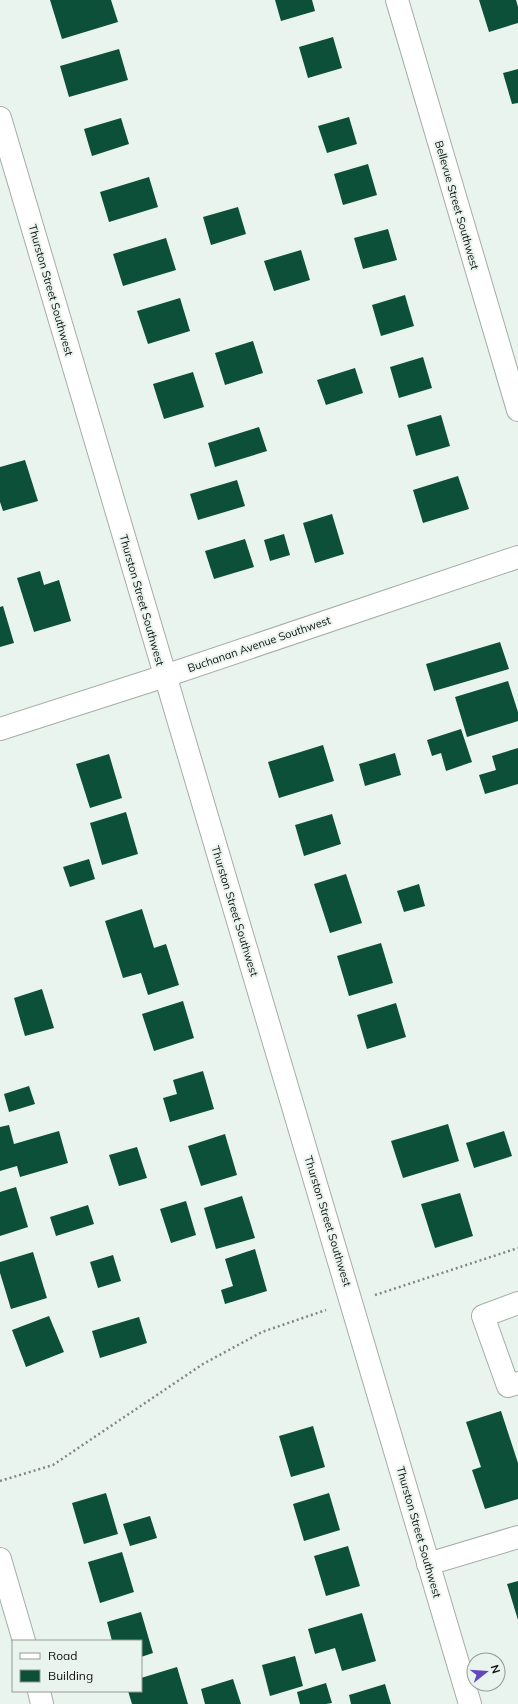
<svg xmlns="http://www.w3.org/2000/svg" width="518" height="1704" font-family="Mulish,sans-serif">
  <rect width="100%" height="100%" fill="#eaf4ef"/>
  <g fill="#0d5039">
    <polygon points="50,0 111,0 118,22 62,39"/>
    <polygon points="275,0 312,0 315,11 281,21"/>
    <polygon points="479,0 516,0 518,7 518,23 489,32"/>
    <polygon points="333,37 342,68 308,78 299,47"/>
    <polygon points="119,49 128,80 69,97 60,66"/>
    <polygon points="518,69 518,103 512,104 503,73"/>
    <polygon points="349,117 357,144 327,153 318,126"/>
    <polygon points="121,118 129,144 92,156 84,129"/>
    <polygon points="368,164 377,195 343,205 334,174"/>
    <polygon points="149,177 158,207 109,222 100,192"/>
    <polygon points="238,207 246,234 211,245 203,217"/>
    <polygon points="388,229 397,260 363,269 354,238"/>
    <polygon points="166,238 176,270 123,286 113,254"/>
    <polygon points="301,250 310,280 274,291 264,261"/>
    <polygon points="405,295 414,326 381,336 372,305"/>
    <polygon points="180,298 190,331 148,344 137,311"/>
    <polygon points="253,341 263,373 225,385 215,353"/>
    <polygon points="423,357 432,388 399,398 390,367"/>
    <polygon points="355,368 363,393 326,405 317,380"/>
    <polygon points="193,372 204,407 164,419 153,384"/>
    <polygon points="441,415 450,446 416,456 407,425"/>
    <polygon points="259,427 267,451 215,467 208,443"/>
    <polygon points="25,460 38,501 3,511 0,502 0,467"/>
    <polygon points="458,476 469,509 423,523 413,490"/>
    <polygon points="237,480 245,506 198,520 190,494"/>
    <polygon points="332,514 344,554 315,563 303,523"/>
    <polygon points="284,534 290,555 270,561 264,540"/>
    <polygon points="245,539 254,567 214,579 205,551"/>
    <polygon points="40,571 44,585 59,580 71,621 34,632 17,578"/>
    <polygon points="3,606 14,643 0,647 0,607"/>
    <polygon points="500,642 509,669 434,691 426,664"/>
    <polygon points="508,681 518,712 518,721 467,737 455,697"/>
    <polygon points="461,729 472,762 446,771 441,753 432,756 427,740"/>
    <polygon points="323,745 334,781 279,798 268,762"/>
    <polygon points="518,748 518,784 485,794 479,775 496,770 492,756"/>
    <polygon points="395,753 401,775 365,786 359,764"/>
    <polygon points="109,754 122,798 90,808 76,764"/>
    <polygon points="126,812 138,854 102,865 90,823"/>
    <polygon points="332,814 341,844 304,856 295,825"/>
    <polygon points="89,859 95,879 70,887 63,867"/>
    <polygon points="346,874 362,923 330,933 314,884"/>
    <polygon points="419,884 425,906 404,912 397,891"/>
    <polygon points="142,909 154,948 166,944 179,985 148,995 141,973 123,978 105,921"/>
    <polygon points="381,943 393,983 349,996 337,956"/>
    <polygon points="42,989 54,1028 25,1036 14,998"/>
    <polygon points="183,1001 194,1038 154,1051 142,1014"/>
    <polygon points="396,1003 406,1037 367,1049 357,1015"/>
    <polygon points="203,1071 214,1109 170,1122 163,1098 177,1094 173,1080"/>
    <polygon points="29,1086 35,1104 9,1112 4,1094"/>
    <polygon points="448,1124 459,1161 403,1178 391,1141"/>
    <polygon points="9,1125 14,1144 59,1131 68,1163 20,1177 17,1166 0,1171 0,1127"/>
    <polygon points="504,1131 512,1156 474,1168 466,1143"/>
    <polygon points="225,1134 237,1175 201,1186 188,1146"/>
    <polygon points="137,1147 147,1178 119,1186 109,1155"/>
    <polygon points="16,1187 28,1227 0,1236 0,1192"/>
    <polygon points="460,1193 473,1236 435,1248 421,1204"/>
    <polygon points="242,1196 255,1238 216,1249 204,1208"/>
    <polygon points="186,1201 196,1235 171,1243 160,1209"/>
    <polygon points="88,1205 94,1224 56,1236 50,1217"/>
    <polygon points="255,1249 267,1291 225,1304 221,1290 233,1286 225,1259"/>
    <polygon points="33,1252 47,1298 11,1309 0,1273 0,1262"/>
    <polygon points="113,1255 121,1281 98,1288 90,1262"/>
    <polygon points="49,1316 64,1352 26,1367 12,1330"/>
    <polygon points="139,1317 147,1343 100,1358 92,1331"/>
    <polygon points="501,1411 518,1463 518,1499 485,1509 472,1470 481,1467 466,1422"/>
    <polygon points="313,1426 325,1467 291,1477 279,1436"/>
    <polygon points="106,1493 118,1534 84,1544 72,1503"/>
    <polygon points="329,1493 340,1530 304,1541 293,1504"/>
    <polygon points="150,1516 157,1538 130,1546 123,1524"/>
    <polygon points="348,1546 360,1586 326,1596 314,1556"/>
    <polygon points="122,1552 134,1592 100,1603 88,1562"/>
    <polygon points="518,1581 518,1620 507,1584"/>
    <polygon points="141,1612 153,1653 141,1657 141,1641 112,1641 107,1622"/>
    <polygon points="362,1613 376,1661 342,1671 335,1648 315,1654 308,1629"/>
    <polygon points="295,1656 303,1686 270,1696 262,1665"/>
    <polygon points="177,1667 188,1704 132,1704 128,1691 141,1691 141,1678"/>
    <polygon points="233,1679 241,1704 205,1704 201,1689"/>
    <polygon points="326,1683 332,1703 326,1704 300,1704 297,1692"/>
    <polygon points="385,1684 391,1704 351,1704 349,1695"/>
  </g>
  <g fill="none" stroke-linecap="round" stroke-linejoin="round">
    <g stroke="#a4ada8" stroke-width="24">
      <g id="minor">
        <polyline points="397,0 518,410"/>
        <polyline points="0,118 470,1704"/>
        <polyline points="0,729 165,676 518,557"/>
        <polyline points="518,1303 483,1316 508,1386 518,1383"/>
        <polyline points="0,1559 24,1641"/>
        <polyline points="428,1564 518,1537"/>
        <polyline points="39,1691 42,1704"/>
      </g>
    </g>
    <g stroke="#818784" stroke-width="2.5" stroke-dasharray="2 3" stroke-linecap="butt">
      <polyline points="375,1295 518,1248"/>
      <polyline points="0,1481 53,1465 203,1364 262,1332 326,1310"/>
    </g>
    <use href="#minor" stroke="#fff" stroke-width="22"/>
  </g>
  <g text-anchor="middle" stroke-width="4" stroke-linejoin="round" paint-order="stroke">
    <g font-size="11" fill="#0f1210" stroke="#eaf4ef">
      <text transform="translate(457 205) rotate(74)" y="4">Bellevue Street Southwest</text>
      <text transform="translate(51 290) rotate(74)" y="4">Thurston Street Southwest</text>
      <text transform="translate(142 600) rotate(74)" y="4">Thurston Street Southwest</text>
      <text transform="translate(259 644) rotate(-19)" y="4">Buchanan Avenue Southwest</text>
      <text transform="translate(235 911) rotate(73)" y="4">Thurston Street Southwest</text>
      <text transform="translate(328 1221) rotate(73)" y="4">Thurston Street Southwest</text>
      <text transform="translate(419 1532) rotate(74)" y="4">Thurston Street Southwest</text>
    </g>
  </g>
  <rect x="12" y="1640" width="130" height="52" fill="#eaf4ef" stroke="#929a96"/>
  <rect x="20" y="1653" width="20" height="6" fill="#ffffff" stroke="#929a96"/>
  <text x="48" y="1660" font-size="12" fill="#0f1210">Road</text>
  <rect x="20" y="1670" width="20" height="12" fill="#0d5039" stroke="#929a96"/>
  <text x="48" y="1680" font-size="12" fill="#0f1210">Building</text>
  <g transform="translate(486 1672) rotate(73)"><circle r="19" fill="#eaf4ef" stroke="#929a96"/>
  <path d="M0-3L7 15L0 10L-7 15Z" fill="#6048c0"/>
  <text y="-6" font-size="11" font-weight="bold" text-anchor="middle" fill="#0f1210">N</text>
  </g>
</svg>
